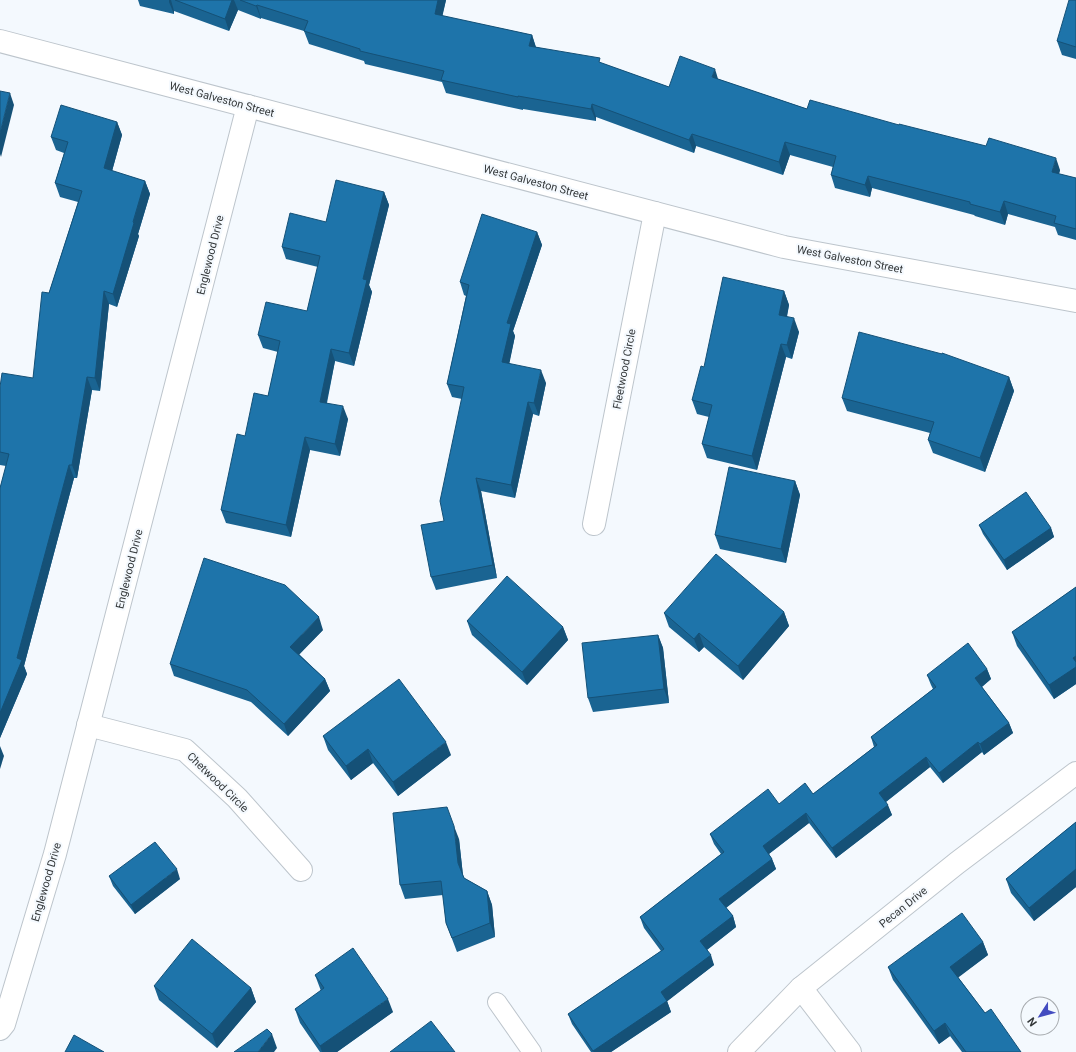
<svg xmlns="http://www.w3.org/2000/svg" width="1076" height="1052" font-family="Roboto,sans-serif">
  <rect width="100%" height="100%" fill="#f4f9fe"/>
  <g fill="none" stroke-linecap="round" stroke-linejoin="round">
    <g stroke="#bdc5cc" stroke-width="20">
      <polyline id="service" points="497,1002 532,1052"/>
    </g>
    <g stroke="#bdc5cc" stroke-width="24">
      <g id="minor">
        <polyline points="0,41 784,247 1076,301"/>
        <polyline points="594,524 655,213"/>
        <polyline points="88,725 185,750 237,798 301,870"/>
        <polyline points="801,988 850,1052"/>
        <polyline points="0,1029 4,1024 55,854 248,106"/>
        <polyline points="739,1052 801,988 957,863 1076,773"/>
      </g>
    </g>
    <use href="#service" stroke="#fff" stroke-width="18"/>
    <use href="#minor" stroke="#fff" stroke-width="22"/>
  </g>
  <g fill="#1a6492">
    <polygon points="138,0 446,0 442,16 532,35 536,47 601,63 669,87 718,79 807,109 1060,170 1059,174 1076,178 1076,240 1058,235 1055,227 1008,214 1005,225 975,216 974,215 872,188 870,197 835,188 831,175 833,167 790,155 783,175 696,146 694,153 596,117 596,121 523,109 523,110 446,93 442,82 365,64 364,61 309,44 304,31 261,18 261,19 238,10 229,31 174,11 174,14 140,6"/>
    <polygon points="1076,0 1076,59 1062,55 1057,41"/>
    <polygon points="117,122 122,135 112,171 145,181 150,194 138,234 139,236 117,307 109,304 100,391 92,390 77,478 74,478 24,666 27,674 0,738 0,488 6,466 0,465 0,387 33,378 49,293 78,202 60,197 55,183 64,153 56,150 51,137"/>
    <polygon points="384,192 389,205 369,285 372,292 354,366 335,361 327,403 348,419 340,456 310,450 291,537 226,523 221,510 245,436 268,396 278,352 263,348 258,335 307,311 318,267 286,259 282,247 326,222"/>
    <polygon points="537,232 542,245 513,331 515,336 509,363 546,383 539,416 533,414 515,498 481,491 497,578 436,590 431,577 444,521 462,399 452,397 447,384 466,296 464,295 460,282"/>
    <polygon points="784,291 789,305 787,317 799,332 792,359 786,357 757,470 707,458 702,444 709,417 697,414 692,400"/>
    <polygon points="1009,377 1014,391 985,472 933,453 928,440 930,433 847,411 842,398"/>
    <polygon points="795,481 800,495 786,563 720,549 715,535"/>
    <polygon points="979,525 1051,528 1054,537 1007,570 983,534"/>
    <polygon points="1076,587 1076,684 1054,699 1017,646 1012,632"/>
    <polygon points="784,612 789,626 743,680 704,647 699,652 669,627 664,613"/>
    <polygon points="467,621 563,627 568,640 527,685 472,635"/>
    <polygon points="323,630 299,654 325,679 330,691 288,736 251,702 174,676 170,664"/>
    <polygon points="658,635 663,648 669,703 593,712 588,698"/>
    <polygon points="987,669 991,679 982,687 1009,723 1013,733 984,755 982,752 943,783 930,767 886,802 892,815 836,858 809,823 769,854 772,859 776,869 726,908 733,916 736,927 707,950 714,965 667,1001 671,1012 611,1052 591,1052 572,1024 568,1014 661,951 644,928 640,917 721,854 714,844 710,834 779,804 813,794 874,747 871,737 933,689 931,685 927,675"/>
    <polygon points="323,736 451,755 398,796 373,763 351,780 328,750"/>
    <polygon points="1076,822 1076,887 1034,921 1011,893 1006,879"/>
    <polygon points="459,839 463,875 464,878 487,891 492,905 495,937 457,952 446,923 443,895 405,899 400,885"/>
    <polygon points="109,876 180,879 135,914 113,886"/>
    <polygon points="983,942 988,955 958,977 985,1013 1021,1052 962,1052 950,1036 939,1044 893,980 888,967"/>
    <polygon points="315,975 393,1012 337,1052 320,1052 300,1023 295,1009 321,991"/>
    <polygon points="154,986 251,988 256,1002 217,1048 159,1000"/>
  </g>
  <g fill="#155177">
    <polygon points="169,0 171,0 174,11 174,14 169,2"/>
    <polygon points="232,0 234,0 238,10 229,31 225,19"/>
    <polygon points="438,0 446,0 440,27 435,14"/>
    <polygon points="257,5 261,18 261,19 256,6"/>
    <polygon points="532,35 536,48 529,46"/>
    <polygon points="715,69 719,82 712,77"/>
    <polygon points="10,93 14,105 1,157 0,154 0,133"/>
    <polygon points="592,104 596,117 596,121 591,109"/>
    <polygon points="117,122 122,135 109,182 104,168"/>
    <polygon points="692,134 696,146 694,153 689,140"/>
    <polygon points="785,142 790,155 783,175 779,162"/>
    <polygon points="1056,158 1060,170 1056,184 1052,172"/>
    <polygon points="868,176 872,188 870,197 865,185"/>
    <polygon points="145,181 150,194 138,234 139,236 117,307 113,294"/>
    <polygon points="384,192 389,205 369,285 372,292 354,366 349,353 363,279"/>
    <polygon points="1004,201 1008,214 1005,225 1000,212"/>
    <polygon points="537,232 542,245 513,331 515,336 507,375 502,362 507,323"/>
    <polygon points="104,291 109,304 100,391 95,378"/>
    <polygon points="784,291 789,305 784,329 779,315"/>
    <polygon points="794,318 799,332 792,359 787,345"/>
    <polygon points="781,344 786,357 757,470 752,456"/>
    <polygon points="331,349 335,361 324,414 320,402"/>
    <polygon points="541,370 546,383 539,416 534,403"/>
    <polygon points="87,377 92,390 77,478 72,465"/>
    <polygon points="1009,377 1014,391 985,472 980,458"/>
    <polygon points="528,402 533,414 515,498 511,485"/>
    <polygon points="343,406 348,419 340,456 335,444"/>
    <polygon points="305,437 310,450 291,537 286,525"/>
    <polygon points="69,465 74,478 24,666 27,674 0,738 0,713 17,658"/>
    <polygon points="476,478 481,491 497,578 493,565"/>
    <polygon points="795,481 800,495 786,563 781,549"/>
    <polygon points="1051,528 1054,537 1007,570 1004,560"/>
    <polygon points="784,612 789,626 743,680 738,666"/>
    <polygon points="319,617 323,630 295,659 290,647"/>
    <polygon points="563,627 568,640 527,685 522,672"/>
    <polygon points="699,633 704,647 699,652 694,639"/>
    <polygon points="658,635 663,648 669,703 664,689"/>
    <polygon points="1076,656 1076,665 1073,658"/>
    <polygon points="1076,667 1076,684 1054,699 1049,685"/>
    <polygon points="987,669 991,679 979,689 975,678"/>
    <polygon points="325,679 330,691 288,736 284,724"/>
    <polygon points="1009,723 1013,733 984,755 980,744"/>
    <polygon points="446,742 451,755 398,796 393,782"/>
    <polygon points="978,742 982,752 943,783 939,773"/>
    <polygon points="0,746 4,756 0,769"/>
    <polygon points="368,749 373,763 351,780 346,766"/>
    <polygon points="926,757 930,767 883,804 879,793"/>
    <polygon points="888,805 892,815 836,858 832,848"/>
    <polygon points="806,813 809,823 766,856 763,846"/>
    <polygon points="454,826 459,839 463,876 458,863"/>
    <polygon points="772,859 776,869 723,910 719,899"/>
    <polygon points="177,869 180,879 135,914 131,905"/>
    <polygon points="1076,869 1076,887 1034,921 1029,908"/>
    <polygon points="487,891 492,905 495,937 490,923"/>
    <polygon points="733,916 736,927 704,952 700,941"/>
    <polygon points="983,942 988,955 955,980 950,967"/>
    <polygon points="711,955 714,965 665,1003 661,992"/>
    <polygon points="251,988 256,1002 217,1048 212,1034"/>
    <polygon points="388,999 393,1012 337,1052 322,1052 320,1046"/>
    <polygon points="667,1001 671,1012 611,1052 594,1052 593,1051"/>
    <polygon points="945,1023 950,1036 939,1044 934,1031"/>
    <polygon points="272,1034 277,1048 274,1052 258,1052"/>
  </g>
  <g fill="#1e74aa" stroke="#155177">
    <polygon points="175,0 232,0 225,19"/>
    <polygon points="240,0 438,0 435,14 532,35 529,46 600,58 599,62 669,87 680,56 715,69 712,77 807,109 810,100 899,125 899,124 986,146 989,138 1056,158 1052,172 1076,178 1076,229 1054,223 1056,216 1004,201 1000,212 970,204 970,202 868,176 865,185 831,175 836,156 785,142 779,162 692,134 689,140 592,104 591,109 518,96 518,97 441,80 444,71 360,51 360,49 304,31 308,21 257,5 256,6"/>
    <polygon points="1069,0 1076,0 1076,47 1057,41"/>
    <polygon points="0,91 10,93 0,133"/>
    <polygon points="61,105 117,122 104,168 145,181 133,222 134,223 113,294 104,291 95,378 87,377 72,465 69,465 17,658 22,660 0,713 0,488 9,454 0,452 0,387 2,373 33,378 42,292 49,293 82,191 55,183 68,142 51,137"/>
    <polygon points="336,180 384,192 363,279 367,280 349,353 331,349 320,402 343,406 335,444 305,437 286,525 221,510 237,434 245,436 254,393 268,396 280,341 258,335 266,302 307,311 320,256 282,247 290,213 326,222"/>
    <polygon points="482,214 537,232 507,323 511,324 502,362 541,370 534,403 528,402 511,485 476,478 493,565 431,577 421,525 444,521 440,501 464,387 447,384 469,285 460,282"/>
    <polygon points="723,277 784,291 779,315 794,318 787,345 781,344 752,456 702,444 712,405 692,400 701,366 704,367"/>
    <polygon points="859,332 942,354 942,353 1009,377 980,458 928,440 934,422 842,398"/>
    <polygon points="729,467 795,481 781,549 715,535"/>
    <polygon points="1026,492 1051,528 1004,560 979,525"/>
    <polygon points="716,554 784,612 738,666 699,633 694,639 664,613"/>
    <polygon points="204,558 285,585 319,617 290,647 325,679 284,724 247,690 170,664"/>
    <polygon points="507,576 563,627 522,672 467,621"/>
    <polygon points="1076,587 1076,656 1073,658 1076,662 1076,667 1049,685 1012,632"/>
    <polygon points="658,635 664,689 588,698 582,643"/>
    <polygon points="968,643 987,669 975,678 1009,723 980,744 978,742 939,773 926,757 879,793 888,805 832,848 806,813 763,846 772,859 719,899 733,916 700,941 711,955 661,992 667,1001 593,1051 568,1014 664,949 640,917 724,852 710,834 768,789 779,804 805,783 813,794 877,745 871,737 936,687 927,675"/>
    <polygon points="399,679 446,742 393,782 368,749 346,766 323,736"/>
    <polygon points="447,807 454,826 458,863 464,878 487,891 490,923 452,938 446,923 441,881 400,885 393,813"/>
    <polygon points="1076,822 1076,869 1029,908 1006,879"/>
    <polygon points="155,842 177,869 131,905 109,876"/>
    <polygon points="962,913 983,942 950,967 985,1013 991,1009 1021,1052 966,1052 945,1023 934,1031 888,967"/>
    <polygon points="192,939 251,988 212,1034 154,986"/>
    <polygon points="353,948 388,999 320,1046 295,1009 324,988 315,975"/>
    <polygon points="431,1021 455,1052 390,1052"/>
    <polygon points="267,1029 272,1034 258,1052 234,1052"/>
    <polygon points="74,1035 104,1052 65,1052"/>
  </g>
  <g text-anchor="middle" stroke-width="4" stroke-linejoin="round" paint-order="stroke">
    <g font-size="11" fill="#333739" stroke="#f4f9fe">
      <text transform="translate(222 99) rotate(15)" y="4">West Galveston Street</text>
      <text transform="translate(536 182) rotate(15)" y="4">West Galveston Street</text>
      <text transform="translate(210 255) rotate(-76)" y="4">Englewood Drive</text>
      <text transform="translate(850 259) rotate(11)" y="4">West Galveston Street</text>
      <text transform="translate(624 369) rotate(-79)" y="4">Fleetwood Circle</text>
      <text transform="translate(129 569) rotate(-76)" y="4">Englewood Drive</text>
      <text transform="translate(218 782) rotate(44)" y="4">Chetwood Circle</text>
      <text transform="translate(46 882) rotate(-74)" y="4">Englewood Drive</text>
      <text transform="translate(903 907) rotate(-39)" y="4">Pecan Drive</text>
    </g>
  </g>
  <g transform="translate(1040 1016) rotate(234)"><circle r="19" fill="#f4f9fe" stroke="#a7abaf"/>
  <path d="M0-3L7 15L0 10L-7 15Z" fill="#434cc0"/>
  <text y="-6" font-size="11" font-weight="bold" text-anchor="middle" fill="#333739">N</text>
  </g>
</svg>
